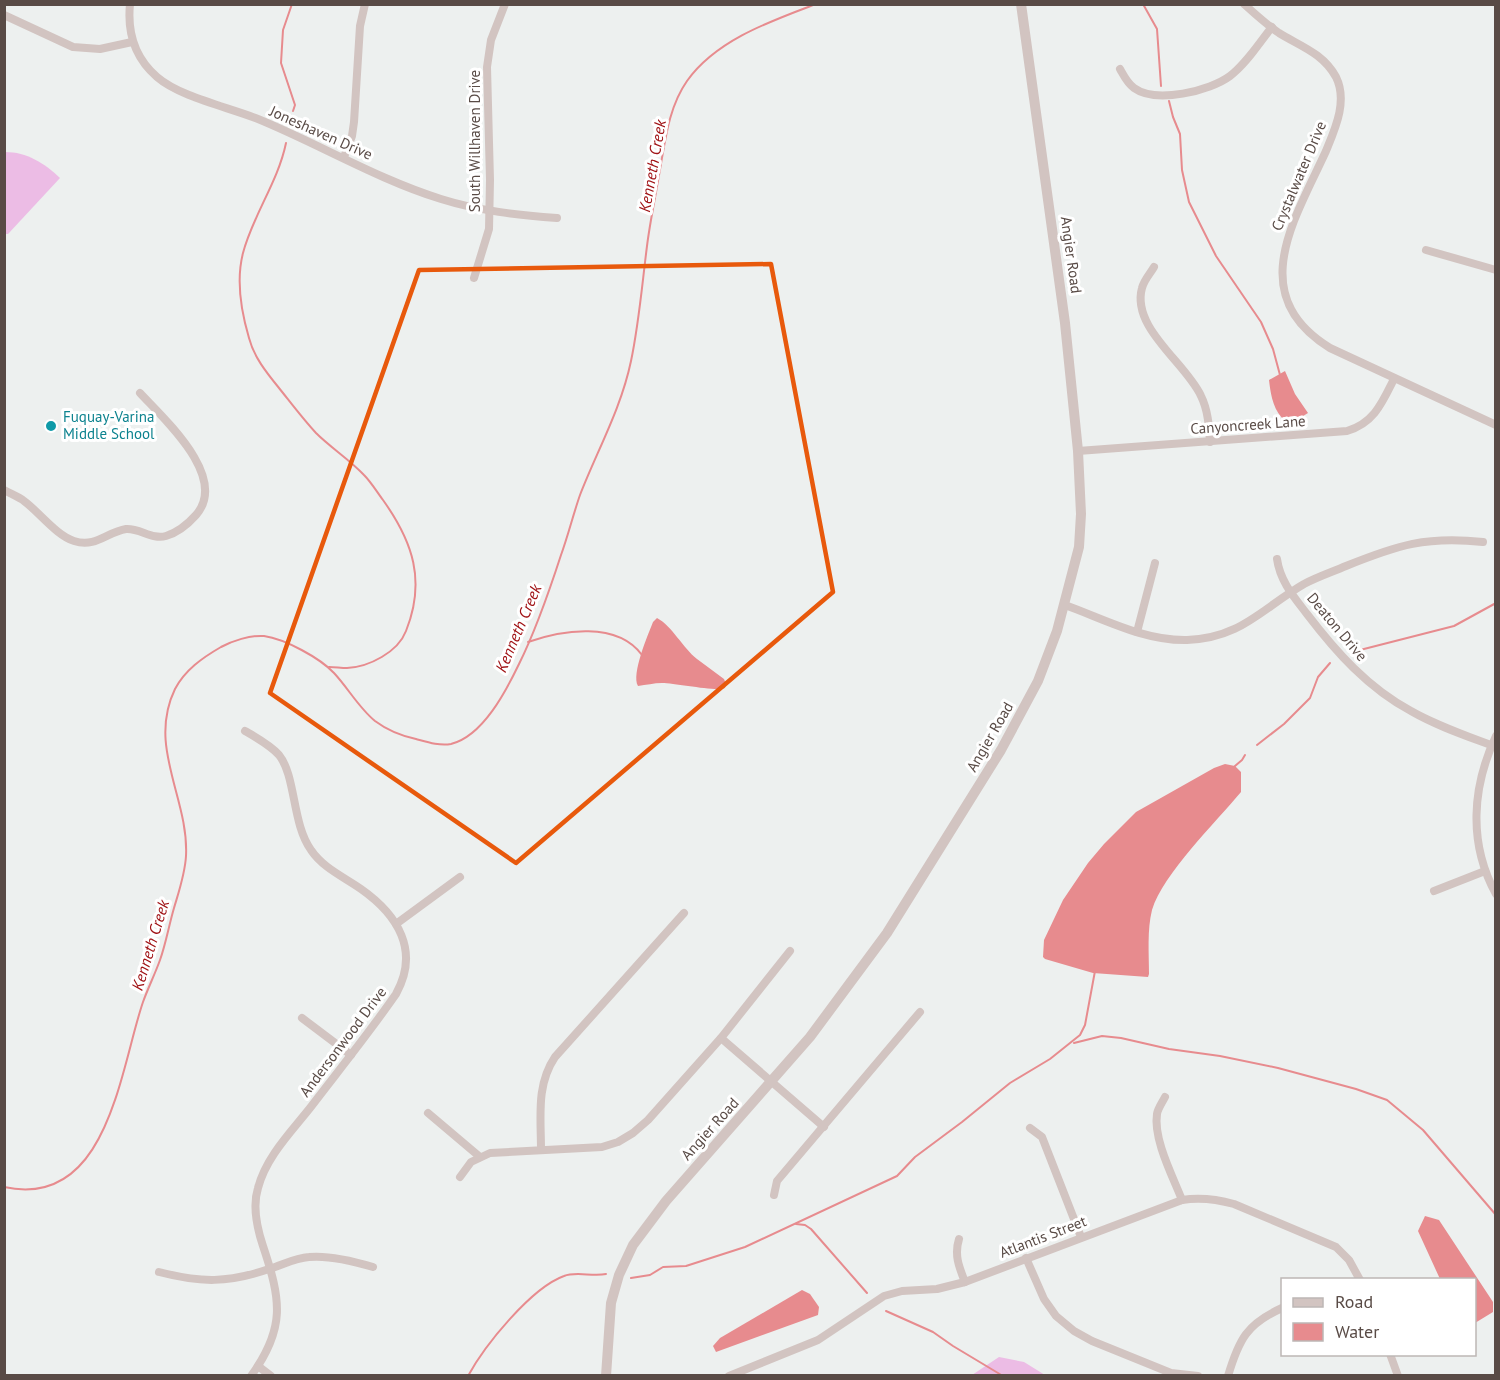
<svg xmlns="http://www.w3.org/2000/svg" width="1500" height="1380" font-family="'PT Sans',sans-serif">
  <rect width="100%" height="100%" fill="#edf0ef"/>
  <g fill="#ecbce5">
    <path d="M 5,152 C 27,152 44,163 60,178 L 8,234 L 4,234 Z"/>
    <polygon points="999,1357 1024,1362 1045,1375 972,1375"/>
  </g>
  <g fill="#e78b8e">
    <path d="M 1285,371 L 1295,394 L 1308,413 L 1290,424 C 1274,415 1271,397 1269,380 Z"/>
    <path d="M 657,618 C 672,626 683,648 697,659 C 706,666 715,672 724,679 L 726,684 L 725,688 C 717,692 675,683 662,683 C 654,683 646,685 638,686 C 631,674 648,635 653,622 Z"/>
    <path d="M 1225,764 L 1235,766 L 1241,772 L 1241,792 C 1216,822 1163,874 1152,910 C 1147,930 1149,953 1149,974 L 1148,977 L 1093,973 L 1045,959 L 1043,957 L 1044,940 L 1063,900 L 1088,863 L 1104,844 L 1136,812 L 1214,768 Z"/>
    <polygon points="1425,1216 1439,1220 1493,1302 1493,1312 1475,1323 1474,1280 1440,1279 1418,1231"/>
    <polygon points="802,1290 810,1294 819,1307 818,1315 716,1352 713,1346 720,1338"/>
  </g>
  <g fill="none" stroke-linecap="round" stroke-linejoin="round">
    <g stroke="#e78b8e" stroke-width="2">
      <polyline points="292,4 283,30 281,63 295,105 293,111"/>
      <polyline points="1143,4 1157,29 1161,86"/>
      <polyline points="1169,101 1173,117 1180,134 1182,170 1189,202 1216,256 1261,322 1273,349 1280,375"/>
      <path d="M 286,143 C 278,182 253,215 243,253 C 236,280 241,311 249,338 C 254,357 266,372 279,388 C 291,403 303,419 316,433 C 331,448 349,459 364,475 C 371,482 377,492 383,500 C 413,542 426,581 406,631 C 398,652 369,667 347,668 C 341,668 335,667 329,667"/>
      <path d="M 528,642 C 562,630 617,621 642,655"/>
      <polyline points="1360,650 1454,626 1496,603"/>
      <polyline points="1257,745 1284,724 1310,698 1318,677 1330,663"/>
      <polyline points="1235,766 1242,760 1245,755"/>
      <polyline points="1074,1043 1102,1036 1121,1038 1169,1049 1220,1056 1278,1068 1356,1089 1387,1100 1423,1130 1496,1215"/>
      <path d="M 4,1187 C 108,1210 120,1069 143,1002 C 148,988 155,974 160,960 C 166,943 169,925 174,908 C 179,891 185,874 186,856 C 189,798 147,747 175,689 C 185,670 202,658 221,647 C 232,641 250,635 264,636 C 285,639 320,658 334,673 C 348,688 359,708 375,721 C 387,730 402,736 416,739 C 427,742 439,746 451,744 C 483,736 506,691 519,664 C 536,630 549,592 561,555 C 568,536 573,515 580,495 C 597,451 621,409 631,361 C 639,323 642,285 647,246 C 650,222 655,199 659,175 C 665,143 668,108 687,81 C 716,40 771,21 816,4"/>
      <polyline points="796,1224 805,1225 811,1229 867,1293"/>
      <polyline points="631,1278 650,1275 663,1267 686,1266 745,1247 897,1176 915,1157 962,1122 1010,1083 1050,1059 1080,1035 1085,1025 1095,971"/>
      <polyline points="886,1311 933,1332 953,1346 1003,1376"/>
      <path d="M 468,1376 C 485,1345 531,1288 564,1276 C 576,1271 593,1277 606,1274"/>
    </g>
    <g stroke="#d2c4c1" stroke-width="8">
      <path d="M 130,4 C 127,34 135,58 157,77 C 180,97 228,107 258,119 C 319,144 377,179 441,199 C 479,211 518,215 557,218"/>
      <path d="M 1244,4 C 1255,14 1267,25 1279,33 C 1300,46 1323,53 1336,77 C 1348,101 1335,129 1326,151 C 1295,219 1244,295 1330,348 L 1496,425"/>
      <polyline points="4,15 73,47 100,49 132,42"/>
      <path d="M 1120,69 C 1124,76 1127,83 1134,88 C 1156,104 1210,91 1230,76 C 1247,63 1259,43 1272,27"/>
      <polyline points="344,157 352,136 354,122 360,26 365,4"/>
      <polyline points="1426,250 1496,270"/>
      <path d="M 1154,267 C 1150,274 1144,280 1142,288 C 1131,328 1186,363 1201,396 C 1208,410 1209,426 1210,442"/>
      <polyline points="474,278 489,229 490,180 487,67 491,40 505,4"/>
      <path d="M 1078,451 L 1347,431 C 1374,423 1382,403 1394,379"/>
      <path d="M 4,490 C 11,494 19,497 24,501 C 39,512 57,536 74,541 C 96,548 107,532 126,529 C 140,528 152,540 166,536 C 179,532 188,524 196,515 C 229,477 164,419 140,393"/>
      <path d="M 1277,559 C 1280,581 1294,597 1307,614 C 1336,652 1368,688 1411,711 C 1437,726 1467,736 1496,747"/>
      <path d="M 1065,605 C 1104,619 1144,641 1187,640 C 1241,638 1261,609 1304,584 C 1317,577 1332,572 1346,566 C 1398,545 1426,536 1483,542"/>
      <polyline points="1137,632 1155,563"/>
      <path d="M 245,731 C 257,738 270,745 279,755 C 296,776 292,824 311,850 C 323,868 344,877 361,889 C 398,915 420,951 396,994 C 369,1033 339,1070 310,1108 C 291,1132 266,1157 258,1188 C 252,1207 257,1228 263,1246 C 281,1300 286,1328 251,1376"/>
      <path d="M 1496,736 C 1472,787 1468,843 1496,894"/>
      <polyline points="1434,891 1485,871"/>
      <polyline points="396,924 460,877"/>
      <polyline points="302,1018 351,1055"/>
      <polyline points="721,1038 824,1127"/>
      <path d="M 1165,1097 C 1162,1103 1158,1108 1157,1114 C 1153,1139 1173,1177 1182,1200"/>
      <polyline points="428,1113 480,1157"/>
      <polyline points="1030,1128 1042,1137 1081,1237"/>
      <path d="M 541,1150 C 541,1117 536,1085 555,1057 L 684,913"/>
      <polyline points="460,1177 471,1162 490,1153 602,1147 618,1142 633,1133 648,1120 721,1038 790,951"/>
      <polyline points="774,1195 777,1181 920,1012"/>
      <path d="M 959,1239 C 954,1255 959,1267 965,1282"/>
      <polyline points="1026,1258 1044,1299 1056,1316 1074,1331 1092,1341 1171,1373 1198,1376"/>
      <path d="M 159,1272 C 201,1283 228,1283 269,1269 C 283,1265 294,1258 309,1257 C 330,1255 353,1261 373,1267"/>
      <polyline points="1390,1354 1398,1376"/>
      <polyline points="258,1366 271,1376"/>
      <path d="M 729,1376 L 818,1340 L 884,1296 L 902,1291 L 937,1289 L 965,1282 L 1182,1200 C 1200,1197 1216,1199 1234,1204 L 1336,1247 L 1349,1260 L 1360,1280"/>
      <path d="M 1228,1376 C 1239,1339 1247,1324 1282,1308"/>
    </g>
    <polyline stroke="#d2c4c1" stroke-width="10" points="606,1376 611,1303 619,1275 633,1245 666,1201 810,1037 887,933 1001,750 1038,681 1057,631 1079,547 1081,514 1078,451 1065,323 1021,4"/>
  </g>
  <path fill="none" stroke="#e8590c" stroke-width="4.5" stroke-linejoin="round" d="M 771,264 L 833,592 L 516,863 L 270,693 L 419,270 Z"/>
  <circle fill="#0f9aa8" stroke="#fff" stroke-width="2" cx="51" cy="426" r="6"/>
  <g text-anchor="middle" stroke-width="6" stroke-linejoin="round" paint-order="stroke">
    <g font-size="15" fill="#594b46" stroke="#fff">
      <text transform="translate(321 133) rotate(24)" y="5">Joneshaven Drive</text>
      <text transform="translate(475 141) rotate(-90)" y="5">South Willhaven Drive</text>
      <text transform="translate(1299 176) rotate(-67)" y="5">Crystalwater Drive</text>
      <text transform="translate(1071 255) rotate(82)" y="5">Angier Road</text>
      <text transform="translate(1248 425) rotate(-4)" y="5">Canyoncreek Lane</text>
      <text transform="translate(1337 627) rotate(50)" y="5">Deaton Drive</text>
      <text transform="translate(990 737) rotate(-60)" y="5">Angier Road</text>
      <text transform="translate(343 1042) rotate(-53)" y="5">Andersonwood Drive</text>
      <text transform="translate(710 1129) rotate(-48)" y="5">Angier Road</text>
      <text transform="translate(1043 1237) rotate(-21)" y="5">Atlantis Street</text>
    </g>
    <g font-size="15" fill="#0d838f" stroke="#fff" text-anchor="start">
      <text x="63" y="422">Fuquay-Varina<tspan x="63" dy="17">Middle School</tspan></text>
    </g>
    <g font-size="16" font-style="italic" fill="#a01316" stroke="#fff">
      <text transform="translate(652 166) rotate(-80)" y="6">Kenneth Creek</text>
      <text transform="translate(518 628) rotate(-67)" y="6">Kenneth Creek</text>
      <text transform="translate(150 945) rotate(-73)" y="6">Kenneth Creek</text>
    </g>
  </g>
  <rect width="1500" height="1380" fill="none" stroke="#594b46" stroke-width="12"/>
  <rect x="1281" y="1278" width="195" height="78" fill="#ffffff" stroke="#bdb7b5" stroke-width="1.5"/>
  <rect x="1293" y="1298" width="30" height="9" fill="#d2c4c1" stroke="#bdb7b5" stroke-width="1.5"/>
  <text x="1335" y="1308" font-size="18" fill="#594b46">Road</text>
  <rect x="1293" y="1323" width="30" height="18" fill="#e78b8e" stroke="#bdb7b5" stroke-width="1.5"/>
  <text x="1335" y="1338" font-size="18" fill="#594b46">Water</text>
</svg>
